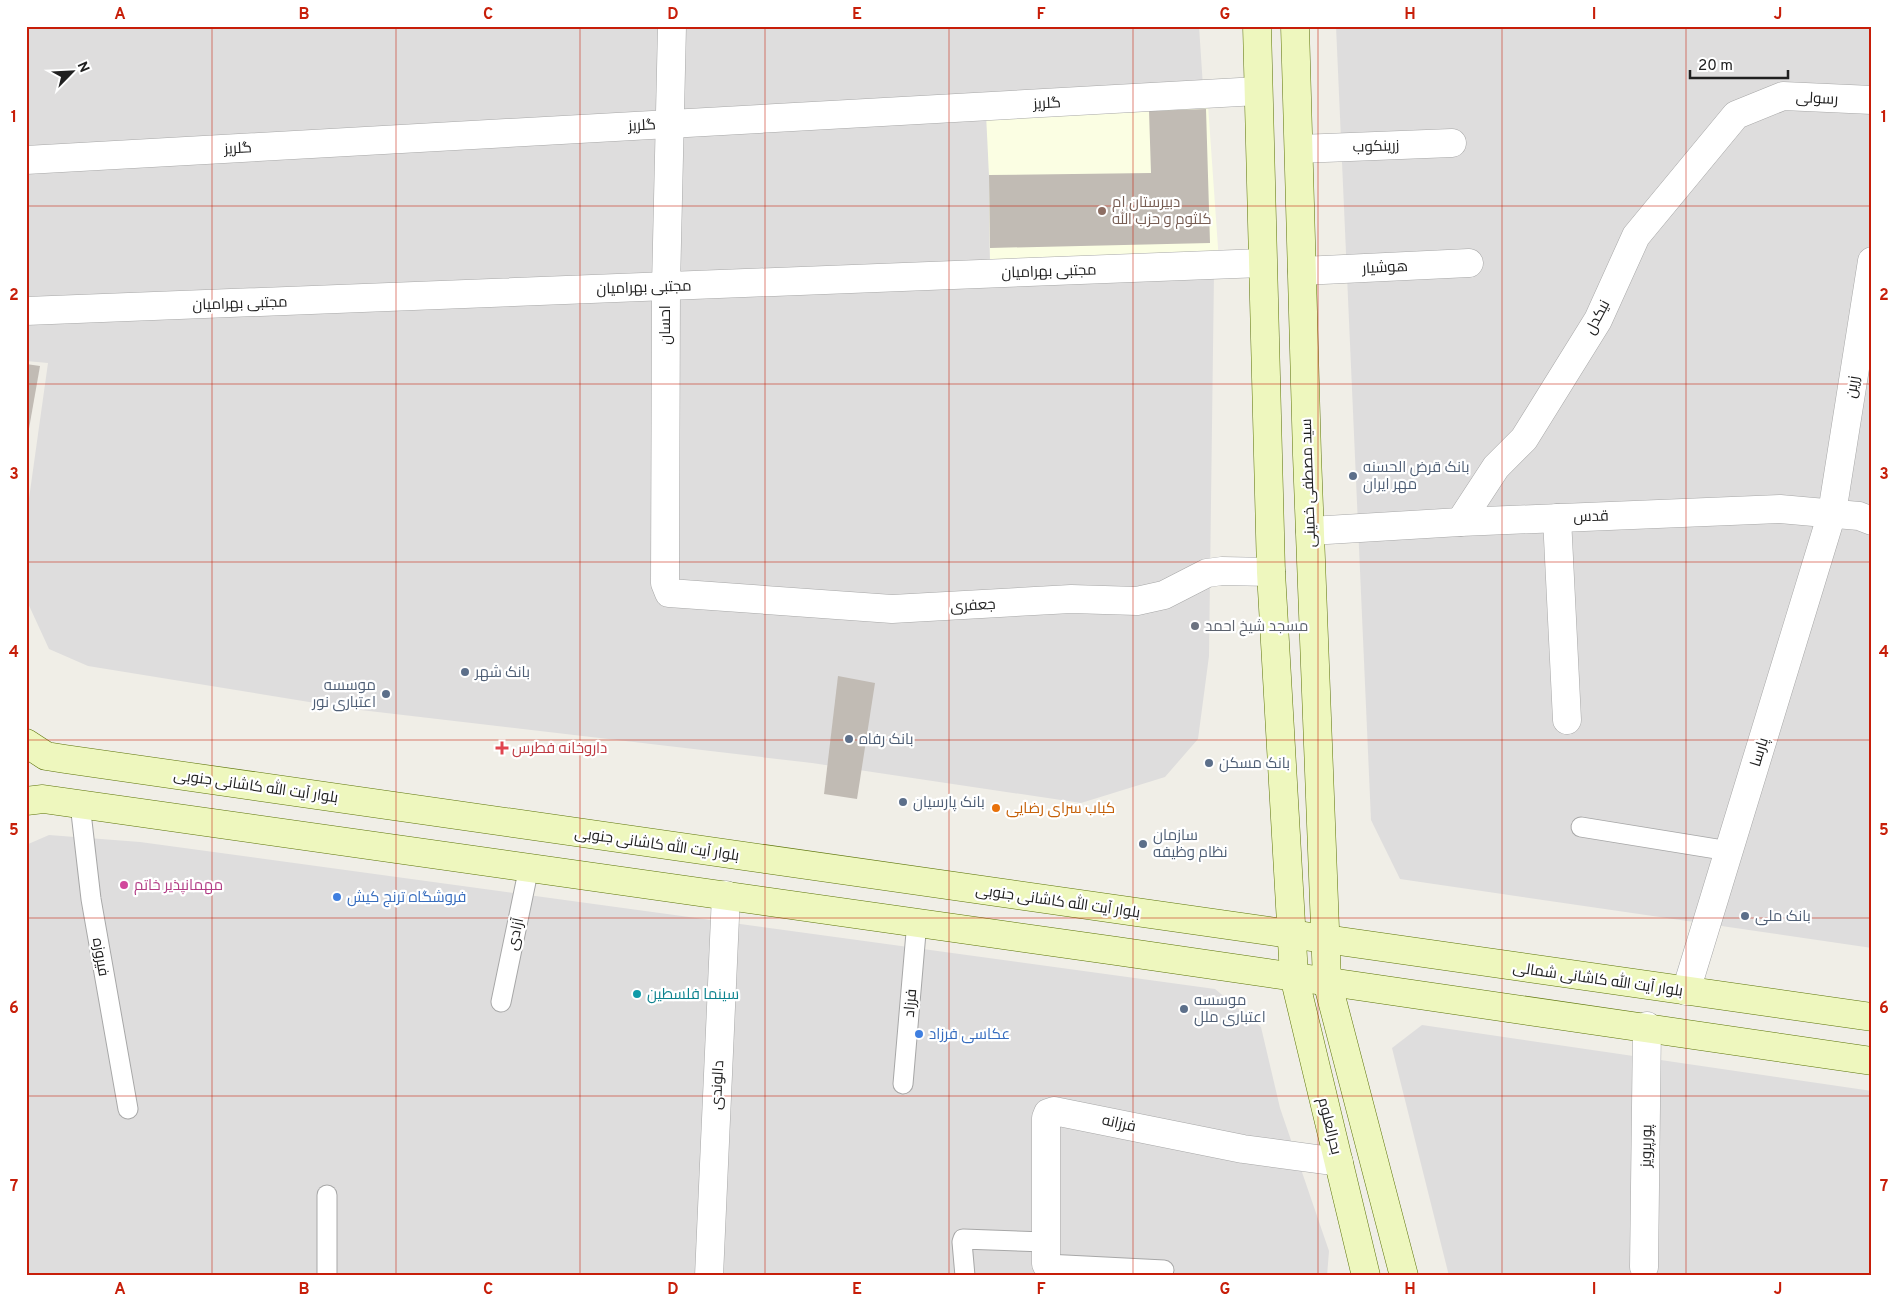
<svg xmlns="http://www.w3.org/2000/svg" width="1898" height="1302" font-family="Overpass,Cairo,sans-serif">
  <rect width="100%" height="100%" fill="#f0eee7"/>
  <g fill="#dedddd">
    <polygon points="26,26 1199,26 1203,87 988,96 990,263 1214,273 1209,656 1198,739 1165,777 1081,803 812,763 352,709 88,666 49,649 26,599 26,520 48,363 26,361"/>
    <polygon points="1336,26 1872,26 1872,948 1400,879 1371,820"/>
    <polygon points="49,835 140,842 1215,989 1261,1027 1280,1108 1329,1251 1327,1276 26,1276 26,845"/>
    <polygon points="1422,1025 1872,1091 1872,1276 1449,1276 1392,1048"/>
  </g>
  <polygon fill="#fbfee3" points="1208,105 1219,262 990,263 989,175 986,114"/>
  <g fill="#c1bbb4">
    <polygon points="1206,109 1210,243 990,248 989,175 1151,173 1149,111"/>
    <polygon points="26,364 40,366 27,440 26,440"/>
    <polygon points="838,676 875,683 857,799 824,794"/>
  </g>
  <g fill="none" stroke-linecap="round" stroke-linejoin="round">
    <g stroke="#a7a7a7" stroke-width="21">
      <g id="service">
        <polyline points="80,804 91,899 128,1109"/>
        <polyline points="1581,827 1729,851"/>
        <polyline points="501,1002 529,867"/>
        <polyline points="903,1084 917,921"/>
        <polyline points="327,1195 327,1276"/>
        <polyline points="1046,1264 1164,1270"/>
        <polyline points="965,1276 962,1242 963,1239 1045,1242"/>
      </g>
    </g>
    <g stroke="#a7a7a7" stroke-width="29">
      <g id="minor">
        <polyline points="672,26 666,286 665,583 669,593 892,609 1071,599 1137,601 1164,595 1207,573 1222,571 1271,572"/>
        <polyline points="1299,149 1452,143"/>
        <polyline points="26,160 1258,91"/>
        <polyline points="1302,271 1469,263"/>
        <polyline points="26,311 1262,263"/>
        <polyline points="1557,518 1567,720"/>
        <polyline points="1460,522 1496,467 1524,439 1598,320 1636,236 1736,115 1783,96 1872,100"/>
        <polyline points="1310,531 1460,522 1780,509 1859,516 1872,521"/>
        <polyline points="1686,991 1832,513 1872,261"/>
        <polyline points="1046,1264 1046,1118 1048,1113 1054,1111 1243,1149 1339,1162"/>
        <polyline points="1644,1267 1647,1026"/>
        <polyline points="709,1276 726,895"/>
      </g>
    </g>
    <g stroke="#5d740a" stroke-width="29">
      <g id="secondary">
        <polyline points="1257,26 1271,572 1294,976 1366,1276"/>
        <polyline points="1295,26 1307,455 1327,981 1404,1276"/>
        <polyline points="26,743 46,756 65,759 1872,1017"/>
        <path d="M 26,801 L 43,799 C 472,857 901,920 1330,982 C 1510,1008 1691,1033 1872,1061"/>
      </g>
    </g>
    <use href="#service" stroke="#fff" stroke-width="19"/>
    <use href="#minor" stroke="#fff" stroke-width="28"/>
    <use href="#secondary" stroke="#eef7be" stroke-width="28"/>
  </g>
  <path fill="none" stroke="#c71e09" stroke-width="1" stroke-opacity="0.55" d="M 212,26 L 212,1276M 396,26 L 396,1276M 580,26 L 580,1276M 765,26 L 765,1276M 949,26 L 949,1276M 1133,26 L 1133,1276M 1318,26 L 1318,1276M 1502,26 L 1502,1276M 1686,26 L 1686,1276M 26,206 L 1872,206M 26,384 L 1872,384M 26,562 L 1872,562M 26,740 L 1872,740M 26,918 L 1872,918M 26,1096 L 1872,1096"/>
  <circle fill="#8d6e63" stroke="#fff" stroke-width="2" cx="1102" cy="211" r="5"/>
  <g fill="#5c6f8a" stroke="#fff" stroke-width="2">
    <circle cx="1353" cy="476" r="5"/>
    <circle cx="465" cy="672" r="5"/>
    <circle cx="386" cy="694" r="5"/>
    <circle cx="849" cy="739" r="5"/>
    <circle cx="1209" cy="763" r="5"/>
    <circle cx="903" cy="802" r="5"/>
    <circle cx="1143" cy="844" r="5"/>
    <circle cx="1745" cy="916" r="5"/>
    <circle cx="1184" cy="1009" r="5"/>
  </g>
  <circle fill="#6b7280" stroke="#fff" stroke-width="2" cx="1195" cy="626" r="5"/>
  <path fill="#e0444e" stroke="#fff" stroke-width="2" d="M499.5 740.5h5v5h5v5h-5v5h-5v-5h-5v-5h5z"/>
  <circle fill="#e8710a" stroke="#fff" stroke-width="2" cx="996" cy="808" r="5"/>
  <circle fill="#d1479c" stroke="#fff" stroke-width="2" cx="124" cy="885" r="5"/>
  <g fill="#3f7fe0" stroke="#fff" stroke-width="2">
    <circle cx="337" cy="897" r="5"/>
    <circle cx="919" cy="1034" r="5"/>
  </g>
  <circle fill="#0f9aa8" stroke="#fff" stroke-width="2" cx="637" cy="994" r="5"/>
  <g text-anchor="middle" stroke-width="4.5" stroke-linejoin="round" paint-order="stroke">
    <g font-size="15" fill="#202020" stroke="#fff">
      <text transform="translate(1817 98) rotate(3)" y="5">رسولی</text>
      <text transform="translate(1047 103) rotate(-3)" y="5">گلریز</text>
      <text transform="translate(642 125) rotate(-3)" y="5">گلریز</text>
      <text transform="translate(1376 146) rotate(-2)" y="5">زرینکوب</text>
      <text transform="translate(238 148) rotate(-3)" y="5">گلریز</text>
      <text transform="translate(1385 267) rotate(-3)" y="5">هوشیار</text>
      <text transform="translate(1049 271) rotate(-2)" y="5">مجتبی بهرامیان</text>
      <text transform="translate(644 287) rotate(-2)" y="5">مجتبی بهرامیان</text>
      <text transform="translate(240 303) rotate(-2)" y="5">مجتبی بهرامیان</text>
      <text transform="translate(1597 317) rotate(-62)" y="5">نیکدل</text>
      <text transform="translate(665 325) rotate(-90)" y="5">احسان</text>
      <text transform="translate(1852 387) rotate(-81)" y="5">زرین</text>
      <text transform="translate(1308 483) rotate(-92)" y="5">سید مصطفی خمینی</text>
      <text transform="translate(1591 516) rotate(-2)" y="5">قدس</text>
      <text transform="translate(973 605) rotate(-3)" y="5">جعفری</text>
      <text transform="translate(1759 752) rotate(-73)" y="5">پارسا</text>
      <text transform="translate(256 786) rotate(8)" y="5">بلوار آیت الله کاشانی جنوبی</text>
      <text transform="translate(657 844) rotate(8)" y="5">بلوار آیت الله کاشانی جنوبی</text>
      <text transform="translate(1058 901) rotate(8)" y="5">بلوار آیت الله کاشانی جنوبی</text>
      <text transform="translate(515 934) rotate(-78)" y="5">آزادی</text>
      <text transform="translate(101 957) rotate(80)" y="5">فیروزه</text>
      <text transform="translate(1598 979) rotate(8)" y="5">بلوار آیت الله کاشانی شمالی</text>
      <text transform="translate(910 1003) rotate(-85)" y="5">فرزاد</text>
      <text transform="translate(717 1085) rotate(-87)" y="5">دالوندی</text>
      <text transform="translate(1119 1123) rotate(12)" y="5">فرزانه</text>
      <text transform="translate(1330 1126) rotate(76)" y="5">بحرالعلوم</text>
      <text transform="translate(1646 1146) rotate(-89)" y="5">پورپرویز</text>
    </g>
    <g font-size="15" fill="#785e54" stroke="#fff" text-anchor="start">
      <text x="1112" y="207">دبیرستان ام<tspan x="1112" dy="17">کلثوم و حزب الله</tspan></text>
    </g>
    <g font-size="15" fill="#4e5e75" stroke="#fff" text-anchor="start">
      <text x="1363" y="472">بانک قرض الحسنه<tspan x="1363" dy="17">مهر ایران</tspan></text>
      <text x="475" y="677">بانک شهر</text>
      <text x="376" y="690" text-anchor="end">موسسه<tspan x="376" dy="17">اعتباری نور</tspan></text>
      <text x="859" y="744">بانک رفاه</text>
      <text x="1219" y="768">بانک مسکن</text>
      <text x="913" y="807">بانک پارسیان</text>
      <text x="1153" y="840">سازمان<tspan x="1153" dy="17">نظام وظیفه</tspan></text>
      <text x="1755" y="921">بانک ملی</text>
      <text x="1194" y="1005">موسسه<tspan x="1194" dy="17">اعتباری ملل</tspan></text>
    </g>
    <g font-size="15" fill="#5b616d" stroke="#fff" text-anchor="start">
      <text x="1205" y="631">مسجد شیخ احمد</text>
    </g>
    <g font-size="15" fill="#be3a42" stroke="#fff" text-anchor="start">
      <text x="512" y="753">داروخانه فطرس</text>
    </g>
    <g font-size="15" fill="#c56008" stroke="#fff" text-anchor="start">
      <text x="1006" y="813">کباب سرای رضایی</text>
    </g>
    <g font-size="15" fill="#b23c85" stroke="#fff" text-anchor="start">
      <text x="134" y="890">مهمانپذیر خاتم</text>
    </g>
    <g font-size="15" fill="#366cbe" stroke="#fff" text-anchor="start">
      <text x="347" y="902">فروشگاه ترنج کیش</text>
      <text x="929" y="1039">عکاسی فرزاد</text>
    </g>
    <g font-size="15" fill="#0d838f" stroke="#fff" text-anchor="start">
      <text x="647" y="999">سینما فلسطین</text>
    </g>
  </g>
  <rect width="1898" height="1302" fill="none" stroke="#ffffff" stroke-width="55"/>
  <g transform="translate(72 72) rotate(66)" stroke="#ffffff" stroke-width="4" paint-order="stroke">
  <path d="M0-4L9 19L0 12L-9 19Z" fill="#202020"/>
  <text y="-8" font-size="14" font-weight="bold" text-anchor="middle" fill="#202020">N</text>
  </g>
  <path d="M1690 70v8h98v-8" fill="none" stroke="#202020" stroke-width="2.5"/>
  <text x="1698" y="70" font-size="15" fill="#202020" stroke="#ffffff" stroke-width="4" paint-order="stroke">20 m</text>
  <rect x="28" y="28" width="1842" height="1246" fill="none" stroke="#c71e09" stroke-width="2"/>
  <g font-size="16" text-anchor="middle" font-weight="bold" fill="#c71e09">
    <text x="120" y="19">A</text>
    <text x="304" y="19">B</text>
    <text x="488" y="19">C</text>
    <text x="673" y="19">D</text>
    <text x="857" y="19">E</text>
    <text x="1041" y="19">F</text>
    <text x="1225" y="19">G</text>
    <text x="1410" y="19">H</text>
    <text x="1594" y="19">I</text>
    <text x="1778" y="19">J</text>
    <text x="14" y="122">1</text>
    <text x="1884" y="122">1</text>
    <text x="14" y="300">2</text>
    <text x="1884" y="300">2</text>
    <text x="14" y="479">3</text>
    <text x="1884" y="479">3</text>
    <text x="14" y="657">4</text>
    <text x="1884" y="657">4</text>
    <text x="14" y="835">5</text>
    <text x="1884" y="835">5</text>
    <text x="14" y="1013">6</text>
    <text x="1884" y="1013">6</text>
    <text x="14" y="1191">7</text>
    <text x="1884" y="1191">7</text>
    <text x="120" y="1294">A</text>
    <text x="304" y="1294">B</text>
    <text x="488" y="1294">C</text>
    <text x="673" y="1294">D</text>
    <text x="857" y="1294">E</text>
    <text x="1041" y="1294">F</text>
    <text x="1225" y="1294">G</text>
    <text x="1410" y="1294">H</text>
    <text x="1594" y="1294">I</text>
    <text x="1778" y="1294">J</text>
  </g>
</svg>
